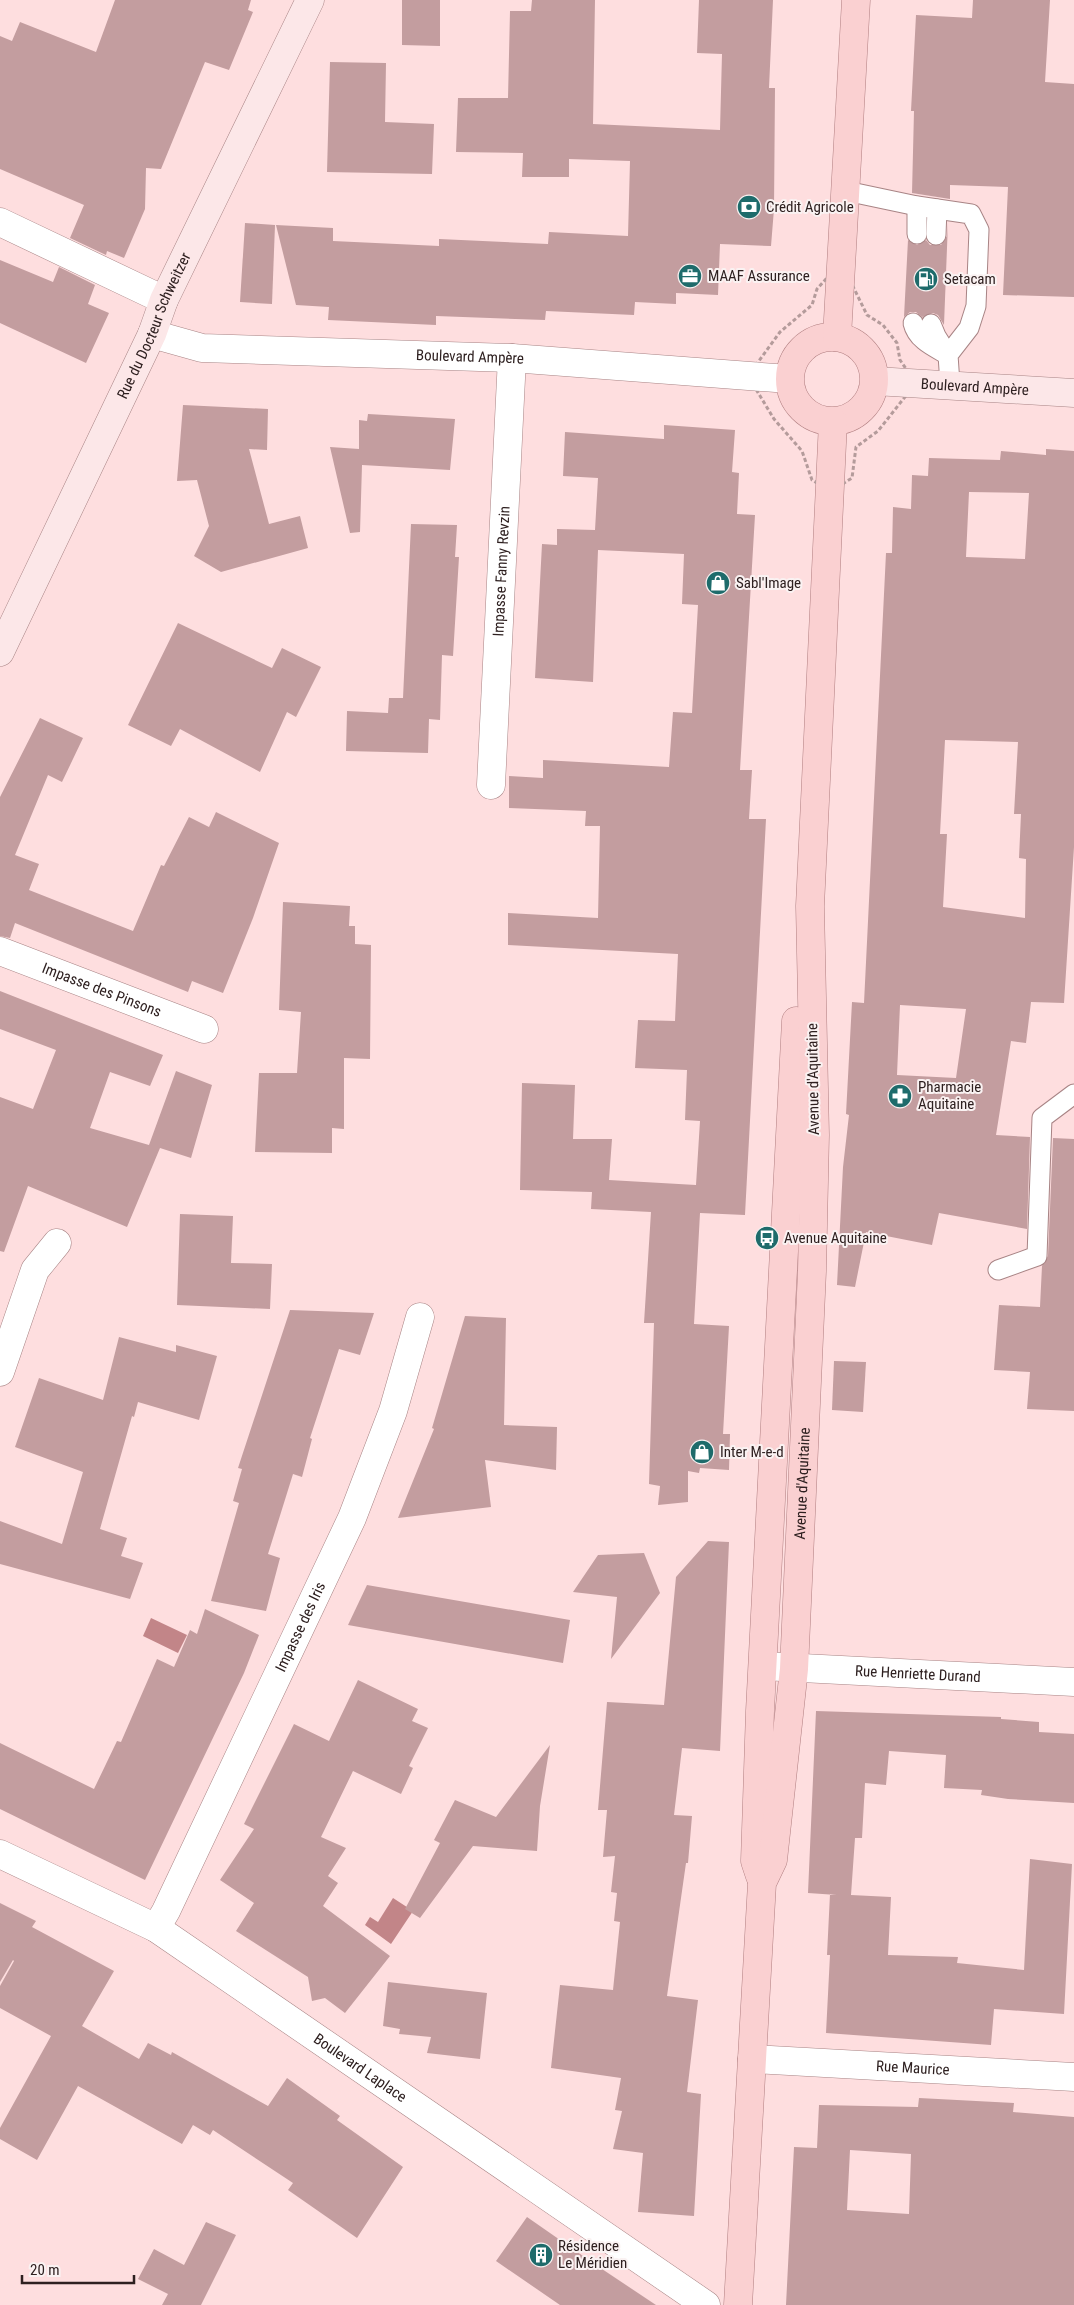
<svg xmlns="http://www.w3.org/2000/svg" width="1074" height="2305" font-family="'Roboto Condensed',sans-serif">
  <rect width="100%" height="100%" fill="#fededf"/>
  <g fill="#c28588">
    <polygon points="151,1618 187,1635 178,1653 143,1636"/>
    <polygon points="393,1898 413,1911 391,1944 365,1925 370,1917 378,1922"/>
  </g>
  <g fill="#c39d9f" fill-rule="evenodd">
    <polygon points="115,0 251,0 248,10 253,12 229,70 205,62 161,169 146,168 145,209 124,258 107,251 106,255 70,238 84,205 0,169 0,36 12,41 20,22 96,52"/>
    <polygon points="402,0 440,0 440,46 402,45"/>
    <polygon points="532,0 595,0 593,124 720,130 722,54 697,53 699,0 773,0 769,88 775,88 774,209 771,246 720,244 718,295 676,293 676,304 635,302 634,315 546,311 545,320 436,316 436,325 328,320 329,307 296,305 276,225 333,228 333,241 439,246 439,239 548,244 549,232 628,236 630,161 569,159 569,177 522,177 523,153 456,152 458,98 508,98 510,11 531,11"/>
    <polygon points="973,0 1050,0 1045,82 1074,84 1074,297 1003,295 1008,187 950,185 950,199 912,193 914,111 911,111 916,15 972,18"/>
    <polygon points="330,62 386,63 385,122 434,124 432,174 327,172"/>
    <polygon points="948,222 944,325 938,315 933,313 922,317 916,312 910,312 904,317 908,240 917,245 926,240 930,245 941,245 947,236"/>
    <polygon points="245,223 275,225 272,304 240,302"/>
    <polygon points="0,260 53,282 59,267 95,285 88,304 109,313 86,363 0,323"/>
    <polygon points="183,405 268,409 267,450 249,449 269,524 300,516 308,548 221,572 194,556 209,526 197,480 177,481"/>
    <polygon points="368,414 455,419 450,470 362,465 360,532 350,533 330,447 359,449 359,420 367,421"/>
    <polygon points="664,425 735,430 732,472 739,473 737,514 755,515 740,770 752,770 749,819 766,819 745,1215 700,1213 694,1324 729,1326 723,1434 730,1434 729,1470 700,1468 699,1473 688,1471 688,1502 658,1505 660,1486 649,1484 654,1323 644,1323 651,1212 591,1209 592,1192 520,1190 522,1083 575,1085 573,1139 612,1139 609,1180 696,1185 700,1121 685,1120 687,1070 635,1068 638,1020 675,1021 678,954 508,945 508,913 598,918 600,826 585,826 586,811 509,808 509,776 543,778 543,760 669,767 673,712 692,713 698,605 682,604 684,554 598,550 593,682 535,678 542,544 557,545 557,529 595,530 598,478 563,476 565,432 664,439"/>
    <path d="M 1046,449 L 1074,451 L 1074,847 L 1064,1003 L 1031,1002 L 1026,1043 L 1011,1041 L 996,1135 L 1030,1137 L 1027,1229 L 939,1213 L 932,1245 L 866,1232 L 855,1287 L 837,1285 L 843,1167 L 849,1115 L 846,1114 L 852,1002 L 864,1003 L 886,553 L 892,553 L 893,507 L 911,509 L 912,475 L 928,476 L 929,458 L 1000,460 L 1001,451 L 1046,455 ZM 969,492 L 1029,493 L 1025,559 L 966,557 ZM 945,740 L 1018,742 L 1014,814 L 1021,814 L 1019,858 L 1026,859 L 1025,918 L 943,907 L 947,834 L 940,834 ZM 900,1005 L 966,1009 L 956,1078 L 897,1075 Z"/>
    <polygon points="411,524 457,525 455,557 459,557 453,656 442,655 440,720 429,719 428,753 346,751 347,711 388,713 389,698 403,698"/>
    <polygon points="178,623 272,668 282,648 321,667 296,717 287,712 260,772 180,729 171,746 128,725"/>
    <polygon points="40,718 83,738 62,782 48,775 15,855 39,864 29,890 133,931 161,865 164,866 189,817 209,827 216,812 279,843 253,918 223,993 192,981 188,992 15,923 10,938 0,936 0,797"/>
    <polygon points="283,902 350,906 349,926 355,926 355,944 371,945 370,1059 344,1058 344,1129 332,1128 332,1153 255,1152 259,1073 297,1073 301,1012 279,1010"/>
    <polygon points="0,991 163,1055 150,1086 110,1072 90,1128 149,1145 176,1071 212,1085 191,1158 160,1148 127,1227 28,1186 4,1252 0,1251 0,1097 33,1109 56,1050 0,1029"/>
    <polygon points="1053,1138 1074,1139 1074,1411 1027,1409 1030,1372 994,1370 999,1305 1040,1307 1042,1266 1048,1256"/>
    <polygon points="180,1214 233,1216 231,1263 272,1264 270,1309 177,1305"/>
    <polygon points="290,1310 374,1313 360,1355 339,1349 310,1438 312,1439 302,1477 293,1474 268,1554 280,1558 266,1611 211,1601 239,1503 233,1501 242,1469 238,1468"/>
    <polygon points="465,1316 506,1318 504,1425 557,1427 556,1470 485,1460 491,1507 398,1518 434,1429 432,1428"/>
    <polygon points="119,1337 176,1352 176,1345 217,1356 199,1420 138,1402 134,1417 132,1416 100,1529 127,1538 121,1556 143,1563 130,1599 0,1564 0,1521 62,1544 83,1472 15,1447 39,1378 103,1400"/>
    <polygon points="834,1361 866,1362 863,1412 832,1410"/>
    <polygon points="708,1541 729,1542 720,1751 682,1748 674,1815 692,1816 688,1863 686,1863 667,1996 698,2000 687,2092 701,2094 694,2216 638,2212 643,2153 613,2149 622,2111 615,2110 621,2078 551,2068 560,1985 613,1990 620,1922 614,1921 617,1893 611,1892 615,1856 603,1857 607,1810 598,1810 607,1702 664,1705 676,1577"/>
    <polygon points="644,1553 660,1593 611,1659 617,1597 573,1592 598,1555"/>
    <polygon points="367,1585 570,1620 563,1663 348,1625"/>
    <polygon points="205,1609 259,1635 244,1673 145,1880 0,1809 0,1743 94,1789 117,1741 121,1742 157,1659 174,1667 190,1630 197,1634"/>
    <polygon points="358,1680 418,1709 412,1721 428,1728 409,1766 413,1768 401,1794 353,1771 321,1837 346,1848 328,1876 338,1883 323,1906 390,1956 345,2013 325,1998 312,2001 308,1977 236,1931 254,1903 220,1880 254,1829 244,1824 294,1724 329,1741"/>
    <polygon points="816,1711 1001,1717 1001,1719 1039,1722 1039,1732 1074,1734 1074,1803 1008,1799 981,1795 982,1790 944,1788 946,1755 889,1751 886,1785 865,1783 862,1838 855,1838 851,1895 891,1897 888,1955 958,1957 957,1963 1024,1970 1030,1859 1072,1864 1064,2014 994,2009 991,2045 826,2033 830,1955 827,1955 830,1894 837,1895 808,1893"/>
    <polygon points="550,1745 540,1806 537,1851 473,1846 420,1918 405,1909 440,1843 434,1840 455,1800 496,1817"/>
    <polygon points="0,1903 36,1921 32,1927 114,1971 82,2026 139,2059 148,2043 171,2055 172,2052 268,2106 287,2078 340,2116 337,2120 403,2167 357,2238 288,2190 293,2183 213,2130 210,2135 193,2125 182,2144 78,2086 37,2160 0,2139 0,2128 51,2036 0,2008 0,1986 14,1961 13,1960 0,1982"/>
    <polygon points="388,1982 487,1993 480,2059 427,2053 431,2037 399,2034 400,2029 383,2026"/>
    <path d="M 919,2098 L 1014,2103 L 1013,2112 L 1074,2117 L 1074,2305 L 786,2305 L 794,2147 L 817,2148 L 819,2105 L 918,2107 ZM 850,2150 L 911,2154 L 909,2214 L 847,2210 Z"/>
    <polygon points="527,2217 596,2265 656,2305 560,2305 496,2261"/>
    <polygon points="206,2222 236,2235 201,2305 162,2305 168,2294 138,2279 154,2249 184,2265"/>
  </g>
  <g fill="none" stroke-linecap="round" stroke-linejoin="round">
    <g stroke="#a88485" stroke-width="21">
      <g id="lane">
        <polyline points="846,191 917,206 971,214 979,230 976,306 969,328 948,355 950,384"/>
        <polyline points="917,234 917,206"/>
        <polyline points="936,235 937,209"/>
        <path d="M 913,323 C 917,340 934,347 948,355"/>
        <polyline points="931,324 936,336 946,352"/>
        <polyline points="998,1270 1037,1256 1042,1118 1074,1094"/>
      </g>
    </g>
    <g stroke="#a88485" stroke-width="29">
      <g id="street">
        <polyline points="0,222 164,300"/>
        <path id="s1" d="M 152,334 L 202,348 L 512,358 L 789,379"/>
        <path id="s2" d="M 491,785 L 512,358"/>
        <path id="s3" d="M 0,951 L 204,1029"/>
        <polyline points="0,1372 35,1270 57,1243"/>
        <path id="s4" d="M 763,1666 L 1074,1682"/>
        <path id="s5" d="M 0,1854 L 156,1928 L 706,2305"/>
        <path id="s6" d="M 156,1928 L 166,1911 L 352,1518 L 393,1411 L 420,1317"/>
        <path id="s7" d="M 752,2059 L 1074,2077"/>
      </g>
    </g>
    <g stroke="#a88485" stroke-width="29">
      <g id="secondary">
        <path id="s8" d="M 875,381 L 1074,393"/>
        <path id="s9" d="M 0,652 L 152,334 L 164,300 L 310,0"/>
      </g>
    </g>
    <g stroke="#b07e80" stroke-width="29">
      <g id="primary">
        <circle cx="832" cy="379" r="42"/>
        <polyline points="837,337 856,0"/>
        <polyline points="760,1876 755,1861 760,1711 796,1021"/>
        <path id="s10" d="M 738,2305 L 762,1883 L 773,1860 L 794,1669 L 812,1271 L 815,1135 L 810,906 L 833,422"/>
      </g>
    </g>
    <polygon stroke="#b49b9b" stroke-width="3" stroke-dasharray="4 2.5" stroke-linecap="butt" points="841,262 867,315 883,325 897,343 900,360 916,383 878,431 856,447 852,478 831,491 812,480 802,451 774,419 748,376 780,332 812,305 817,289"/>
    <use href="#lane" stroke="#fff" stroke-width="19"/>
    <use href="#street" stroke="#fff" stroke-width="28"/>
    <use href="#secondary" stroke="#fce7e8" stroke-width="28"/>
    <use href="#primary" stroke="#fad0d1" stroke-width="28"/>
  </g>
  <defs>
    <g id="bank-disc" transform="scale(1.25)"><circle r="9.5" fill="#1e6b6b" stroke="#faf2f2"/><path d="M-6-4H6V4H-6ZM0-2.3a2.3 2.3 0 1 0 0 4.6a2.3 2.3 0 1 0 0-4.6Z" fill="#fff"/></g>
    <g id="office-disc" transform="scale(1.25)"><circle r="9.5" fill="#1e6b6b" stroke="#faf2f2"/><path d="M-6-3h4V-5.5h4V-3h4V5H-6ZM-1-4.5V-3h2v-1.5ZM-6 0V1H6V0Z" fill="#fff"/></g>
    <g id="fuel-disc" transform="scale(1.25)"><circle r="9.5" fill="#1e6b6b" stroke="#faf2f2"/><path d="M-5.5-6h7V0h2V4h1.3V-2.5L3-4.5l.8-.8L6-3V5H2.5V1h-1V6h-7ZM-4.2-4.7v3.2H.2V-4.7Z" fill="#fff"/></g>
    <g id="shop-disc" transform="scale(1.25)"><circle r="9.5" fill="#1e6b6b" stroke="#faf2f2"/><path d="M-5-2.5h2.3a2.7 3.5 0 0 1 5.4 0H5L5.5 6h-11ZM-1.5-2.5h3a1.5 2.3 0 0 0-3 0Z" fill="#fff"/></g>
    <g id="pharmacy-disc" transform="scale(1.25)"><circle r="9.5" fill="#1e6b6b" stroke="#faf2f2"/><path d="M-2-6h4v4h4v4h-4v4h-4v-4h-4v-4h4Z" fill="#fff"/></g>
    <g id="bus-disc" transform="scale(1.25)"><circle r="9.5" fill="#1e6b6b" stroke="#faf2f2"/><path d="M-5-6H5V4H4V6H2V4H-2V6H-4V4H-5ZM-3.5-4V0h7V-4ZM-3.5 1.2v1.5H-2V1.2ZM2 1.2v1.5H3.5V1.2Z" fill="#fff"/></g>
    <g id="building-disc" transform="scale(1.25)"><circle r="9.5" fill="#1e6b6b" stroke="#faf2f2"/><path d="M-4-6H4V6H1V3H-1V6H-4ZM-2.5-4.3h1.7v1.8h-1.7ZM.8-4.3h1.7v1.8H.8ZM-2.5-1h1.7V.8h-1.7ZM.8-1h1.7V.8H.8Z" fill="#fff"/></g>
  </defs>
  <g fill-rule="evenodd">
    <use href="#bank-disc" x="749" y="207"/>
    <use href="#office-disc" x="690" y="276"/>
    <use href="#fuel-disc" x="926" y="279"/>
    <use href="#shop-disc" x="718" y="583"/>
    <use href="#pharmacy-disc" x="900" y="1096"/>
    <use href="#bus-disc" x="767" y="1238"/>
    <use href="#shop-disc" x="702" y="1452"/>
    <use href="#building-disc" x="541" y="2255"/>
  </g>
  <g text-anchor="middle" stroke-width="4" stroke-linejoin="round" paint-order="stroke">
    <g font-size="15" fill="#2e2020" stroke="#faf2f2" text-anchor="start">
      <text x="766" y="212">Crédit Agricole</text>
      <text x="708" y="281">MAAF Assurance</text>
      <text x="944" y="284">Setacam</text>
      <text x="736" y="588">Sabl'Image</text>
      <text x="918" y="1092">Pharmacie<tspan x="918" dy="17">Aquitaine</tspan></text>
      <text x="784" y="1243">Avenue Aquitaine</text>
      <text x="720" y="1457">Inter M-e-d</text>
      <text x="558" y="2251">Résidence<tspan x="558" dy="17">Le Méridien</tspan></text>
    </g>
    <g font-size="15" fill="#2e2020" stroke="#faf2f2">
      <text dy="5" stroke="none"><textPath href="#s9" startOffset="361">Rue du Docteur Schweitzer</textPath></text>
      <text dy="5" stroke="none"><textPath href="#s1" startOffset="320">Boulevard Ampère</textPath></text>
      <text dy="5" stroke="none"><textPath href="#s8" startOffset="100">Boulevard Ampère</textPath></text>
      <text dy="5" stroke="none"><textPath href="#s2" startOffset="214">Impasse Fanny Revzin</textPath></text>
      <text dy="5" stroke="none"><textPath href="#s3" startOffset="109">Impasse des Pinsons</textPath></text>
      <text transform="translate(813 1079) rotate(-91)" y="5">Avenue d'Aquitaine</text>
      <text dy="5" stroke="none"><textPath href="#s10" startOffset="826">Avenue d'Aquitaine</textPath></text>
      <text dy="5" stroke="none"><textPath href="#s6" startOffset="334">Impasse des Iris</textPath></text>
      <text dy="5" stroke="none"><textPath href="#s4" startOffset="155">Rue Henriette Durand</textPath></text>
      <text dy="5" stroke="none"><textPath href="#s5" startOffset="420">Boulevard Laplace</textPath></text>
      <text dy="5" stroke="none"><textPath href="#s7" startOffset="161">Rue Maurice</textPath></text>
    </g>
  </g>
  <path d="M22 2275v8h112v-8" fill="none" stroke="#2e2020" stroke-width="2.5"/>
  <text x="30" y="2275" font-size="15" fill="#2e2020" stroke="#faf2f2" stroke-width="4" paint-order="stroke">20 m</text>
</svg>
